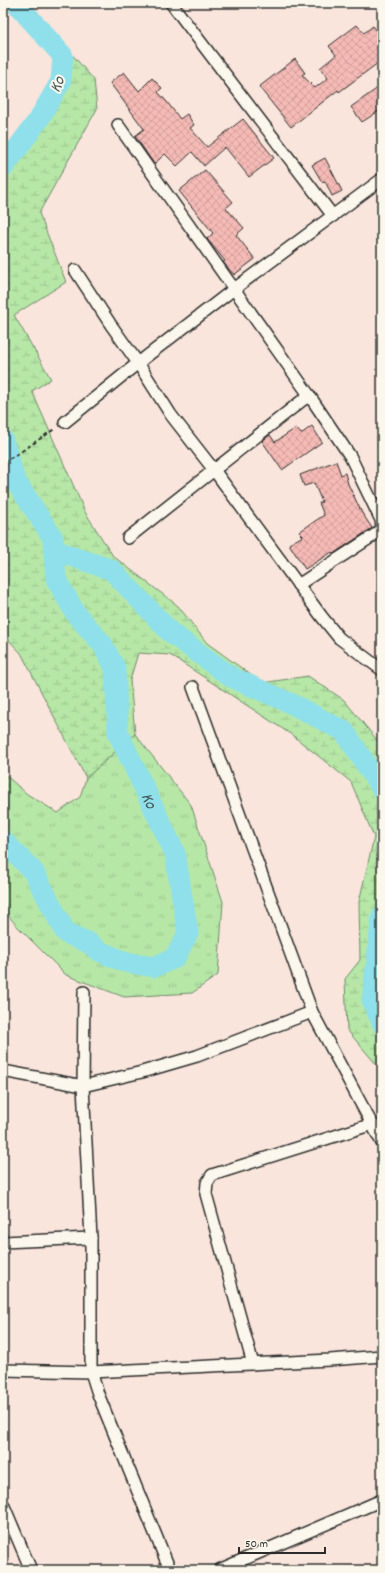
<svg xmlns="http://www.w3.org/2000/svg" width="385" height="1573" font-family="Dekko,sans-serif">
  <defs>
    <pattern id="grass-tufts" width="24" height="20" patternUnits="userSpaceOnUse"><rect width="24" height="20" fill="#b6e7a7"/><path d="M3 7l-1-3M5 7V3M7 7l1-3M15 17l-1-3M17 17v-4M19 17l1-3" fill="none" stroke="#9dc690"/></pattern>
    <pattern id="wetland-marsh" width="20" height="14" patternUnits="userSpaceOnUse"><rect width="20" height="14" fill="#b6e7a7"/><path d="M1 5h8M5 5V1M11 12h8M15 12V8" fill="none" stroke="#9dc690"/></pattern>
    <pattern id="building-cross-hatch" width="8" height="8" patternUnits="userSpaceOnUse"><rect width="8" height="8" fill="#f5bab5"/><path d="M0 0l8 8M0 8l8-8" fill="none" stroke="#d2a09c"/></pattern>
  </defs>
  <rect width="100%" height="100%" fill="#f9e5dc"/>
  <filter id="ink" filterUnits="userSpaceOnUse"><feTurbulence type="fractalNoise" baseFrequency=".025" numOctaves="2"/><feDisplacementMap in="SourceGraphic" scale="8" xChannelSelector="R" yChannelSelector="G"/><feConvolveMatrix kernelMatrix="1 2 1 2 8 2 1 2 1" color-interpolation-filters="sRGB"/></filter>
  <g filter="url(#ink)">
    <g fill="url(#grass-tufts)" stroke="#708969">
      <polygon points="16,3 30,3 70,52 63,56"/>
      <polygon points="135,734 191,805 223,902 218,975 192,993 124,997 66,975 16,925 3,909 3,773 27,794 58,813 80,797 86,778"/>
    </g>
    <polygon fill="url(#wetland-marsh)" stroke="#708969" points="70,52 94,80 97,109 39,213 66,282 14,315 51,379 32,391 85,512 113,556 178,606 207,643 262,683 308,676 344,700 382,746 382,1071 347,1030 345,979 360,960 359,902 374,837 351,782 292,735 170,655 138,653 130,680 135,734 86,778 21,653 3,634 3,537 10,529 3,520 3,168 39,119 61,81 63,56"/>
    <g fill="none" stroke-linecap="round" stroke-linejoin="round">
      <g stroke="#8fe0ea" stroke-width="21">
        <polyline points="3,168 39,119 61,81 63,56 16,3"/>
        <path id="s1" d="M 3,440 L 15,480 L 53,538 L 56,579 L 76,614 L 103,645 L 115,668 L 118,733 L 175,853 L 188,933 L 175,958 L 154,967 L 125,962 L 99,951 L 89,943 L 66,933 L 33,871 L 3,841"/>
        <polyline points="54,550 112,570 170,632 231,677 290,703 344,731 382,789"/>
        <polyline points="382,916 372,1000 382,1023"/>
      </g>
    </g>
    <g fill="url(#building-cross-hatch)" stroke="#2b2b2b">
      <polygon points="357,25 364,33 373,26 382,37 382,60 339,92 338,90 291,127 259,87 295,59 305,73 302,75 315,88 328,78 320,68 336,55 329,46"/>
      <polygon points="124,72 139,91 152,78 162,88 158,92 167,102 180,119 187,114 194,125 190,128 207,147 243,119 274,158 249,177 225,147 204,166 192,152 177,166 165,154 154,164 135,136 144,129 110,83"/>
      <polygon points="382,85 382,109 362,122 351,107"/>
      <polygon points="325,158 342,191 332,196 325,181 322,182 312,165"/>
      <polygon points="205,170 233,202 226,208 244,228 236,235 255,259 234,275 223,262 225,261 207,239 213,233 179,191"/>
      <polygon points="312,426 322,442 282,470 262,441 270,435 275,442 296,428 301,434"/>
      <polygon points="336,461 341,475 345,473 348,484 362,513 372,528 333,554 332,552 305,569 289,544 303,536 299,532 324,515 319,503 322,502 314,483 304,486 300,475"/>
    </g>
    <g fill="none" stroke-linecap="round" stroke-linejoin="round">
      <g stroke="#2b2b2b" stroke-width="14">
        <g id="minor">
          <polyline points="171,3 333,216"/>
          <polyline points="118,125 309,395 350,456 381,520 382,527 379,532 298,585"/>
          <polyline points="75,270 111,325 138,363 171,415 214,470 322,617 339,638 382,670"/>
          <polyline points="65,422 138,363 234,289 382,179"/>
          <polyline points="128,538 309,395"/>
          <polyline points="193,687 312,1012 382,1143"/>
          <polyline points="84,992 83,1086 91,1238 91,1372 98,1394 170,1570"/>
          <polyline points="3,1071 83,1086 142,1072 197,1056 312,1012"/>
          <polyline points="3,1242 91,1238"/>
          <polyline points="253,1364 206,1194 207,1183 212,1175 373,1124"/>
          <polyline points="3,1370 91,1372 330,1360 382,1356"/>
          <polyline points="3,1504 31,1570"/>
          <polyline points="219,1570 382,1500"/>
        </g>
      </g>
      <polyline stroke="#2b2b2b" stroke-width="2" stroke-dasharray="4 3" stroke-linecap="butt" points="3,462 19,453 56,428"/>
      <use href="#minor" stroke="#fbf7ec" stroke-width="11"/>
    </g>
  </g>
  <g text-anchor="middle" stroke-width="4" stroke-linejoin="round" paint-order="stroke">
    <g font-size="17" font-style="italic" fill="#44585b" stroke="#fbf7ec">
      <text transform="translate(56 84) rotate(-69)" y="6">Ko</text>
      <text dy="6" stroke="none"><textPath href="#s1" startOffset="399">Ko</textPath></text>
    </g>
  </g>
  <rect width="385" height="1573" fill="none" stroke="#fbf7ec" stroke-width="16"/>
  <rect x="8" y="8" width="369" height="1557" fill="none" stroke="#2b2b2b" stroke-width="1.5" filter="url(#ink)"/>
  <path d="M239 1547v6h86v-6" fill="none" stroke="#2b2b2b" stroke-width="2"/>
  <text x="245" y="1547" font-size="12" fill="#2b2b2b" stroke="#fbf7ec" stroke-width="3" paint-order="stroke">50 m</text>
</svg>
